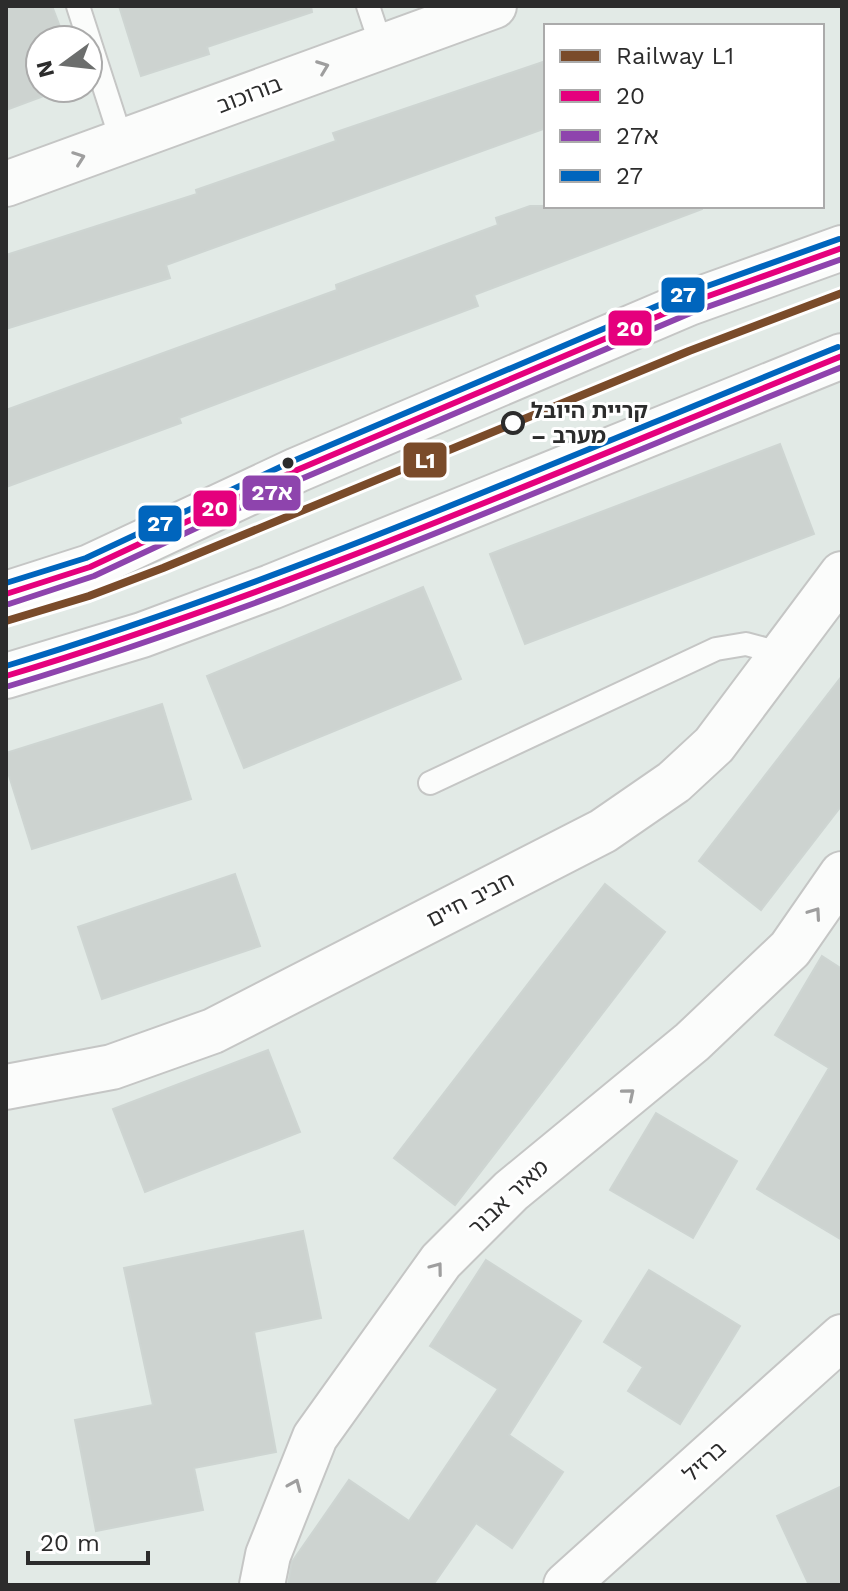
<svg xmlns="http://www.w3.org/2000/svg" width="848" height="1591" font-family="'Work Sans','Noto Sans Hebrew',sans-serif">
  <rect width="100%" height="100%" fill="#e2eae6"/>
  <g fill="#cdd3d0" stroke="#ced5d2" stroke-width="2">
    <polygon points="6,6 52,6 65,40 40,40 40,88 65,88 6,110"/>
    <polygon points="119,6 311,6 312,12 207,47 209,54 141,76"/>
    <polygon points="546,61 546,128 166,265 170,278 6,329 6,255 197,194 196,190 336,141 333,133"/>
    <polygon points="530,206 702,206 702,209 474,295 478,306 179,418 181,423 6,487 6,410 337,290 336,285 498,225 496,218"/>
    <polygon points="780,444 814,534 525,644 490,554"/>
    <polygon points="423,587 461,679 244,768 207,676"/>
    <polygon points="842,676 842,805 761,910 699,861"/>
    <polygon points="162,704 191,799 32,849 6,766 6,753"/>
    <polygon points="235,874 260,946 102,999 78,927"/>
    <polygon points="605,884 665,932 455,1205 394,1158"/>
    <polygon points="822,956 842,969 842,1240 757,1189 829,1068 775,1035"/>
    <polygon points="268,1050 300,1132 145,1192 113,1109"/>
    <polygon points="656,1113 737,1161 693,1238 610,1190"/>
    <polygon points="303,1231 321,1318 254,1332 276,1452 194,1468 203,1510 96,1531 75,1420 153,1405 124,1268"/>
    <polygon points="486,1260 581,1321 509,1435 563,1472 512,1548 476,1523 433,1585 288,1585 292,1562 349,1480 409,1521 498,1389 430,1346"/>
    <polygon points="649,1270 740,1326 680,1424 628,1391 643,1367 604,1342"/>
    <polygon points="842,1486 842,1585 809,1585 777,1516"/>
  </g>
  <g fill="none" stroke-linecap="round" stroke-linejoin="round">
    <g stroke="#c5c6c5" stroke-width="26">
      <g id="service">
        <polyline points="78,6 122,142"/>
        <polyline points="368,6 381,45"/>
        <polyline points="430,783 716,649 746,644 783,654"/>
      </g>
    </g>
    <g stroke="#c5c6c5" stroke-width="48">
      <g id="minor">
        <polyline points="6,184 494,6"/>
        <polyline points="6,1087 112,1067 213,1031 603,831 674,782 714,745 842,574"/>
        <polyline points="262,1585 268,1555 315,1437 441,1261 511,1191 692,1042 790,949 842,874"/>
        <polyline points="566,1585 842,1337"/>
      </g>
    </g>
    <g stroke="#c5c6c5" stroke-width="48">
      <g id="secondary">
        <polyline points="6,594 90,567 297,470 689,303 842,248"/>
        <polyline points="6,676 142,635 271,587 842,356"/>
      </g>
    </g>
    <use href="#service" stroke="#fbfcfb" stroke-width="22"/>
    <use href="#minor" stroke="#fbfcfb" stroke-width="44"/>
    <use href="#secondary" stroke="#fbfcfb" stroke-width="44"/>
    <g stroke="#fff" stroke-width="12">
      <g id="bus-1">
        <polyline points="6,594 90,567 297,470 689,303 842,248"/>
        <path d="M 6,676 C 292,590 566,468 842,356"/>
      </g>
    </g>
    <g stroke="#fff" stroke-width="12">
      <g id="bus-2">
        <polyline points="9,604 94,576 301,479 693,312 842,259"/>
        <path d="M 9,686 C 294,600 567,478 842,367"/>
      </g>
    </g>
    <g stroke="#fff" stroke-width="12">
      <g id="bus-3">
        <polyline points="6,583 86,558 293,461 685,294 839,239"/>
        <path d="M 6,666 C 290,580 563,458 838,347"/>
      </g>
    </g>
    <use href="#bus-1" stroke="#e5007d" stroke-width="6"/>
    <use href="#bus-2" stroke="#8e44ad" stroke-width="6"/>
    <use href="#bus-3" stroke="#0065bd" stroke-width="6"/>
    <g stroke="#fff" stroke-width="14">
      <polyline id="rail-1" points="6,621 89,596 163,568 689,351 842,293"/>
    </g>
    <use href="#rail-1" stroke="#7a4b2a" stroke-width="8"/>
  </g>
  <defs><path id="oneway-chevron" d="M-2-3.5L2.5 0L-2 3.5" fill="none" stroke-width="1.6" stroke-linecap="round" stroke-linejoin="round" transform="scale(2)"/></defs>
  <g stroke="#9e9e9e">
    <use href="#oneway-chevron" transform="translate(323 67) rotate(-21)"/>
    <use href="#oneway-chevron" transform="translate(79 158) rotate(-20)"/>
    <use href="#oneway-chevron" transform="translate(815 913) rotate(-55)"/>
    <use href="#oneway-chevron" transform="translate(629 1094) rotate(-40)"/>
    <use href="#oneway-chevron" transform="translate(437 1268) rotate(-53)"/>
    <use href="#oneway-chevron" transform="translate(295 1485) rotate(-67)"/>
  </g>
  <circle fill="#fff" stroke="#2c2c2c" stroke-width="4" cx="513" cy="423" r="10"/>
  <circle fill="#2c2c2c" stroke="#fff" stroke-width="3" cx="288" cy="463" r="7"/>
  <g text-anchor="middle" stroke-width="6" stroke-linejoin="round" paint-order="stroke">
    <g font-size="22" fill="#2c2c2c" stroke="#fff">
      <text transform="translate(249 94) rotate(-21)" y="8">בורוכוב</text>
      <text transform="translate(470 899) rotate(-27)" y="8">חביב חיים</text>
      <text transform="translate(508 1197) rotate(-43)" y="8">מאיר אבנר</text>
      <text transform="translate(704 1461) rotate(-42)" y="8">ברזיל</text>
    </g>
    <g font-size="22" font-weight="bold" fill="#2c2c2c" stroke="#fff" text-anchor="start">
      <text x="531" y="418">קריית היובל<tspan x="531" dy="25">– מערב</tspan></text>
    </g>
  </g>
  <g stroke="#fff" stroke-width="3">
    <rect x="660" y="276" width="46" height="38" rx="8" fill="#0065bd"/>
    <rect x="607" y="309" width="46" height="38" rx="8" fill="#e5007d"/>
    <rect x="402" y="441" width="46" height="38" rx="8" fill="#7a4b2a"/>
    <rect x="241" y="474" width="61" height="38" rx="8" fill="#8e44ad"/>
    <rect x="192" y="489" width="46" height="39" rx="8" fill="#e5007d"/>
    <rect x="137" y="504" width="46" height="39" rx="8" fill="#0065bd"/>
  </g>
  <g font-size="22" text-anchor="middle" font-weight="bold" fill="#fff">
    <text x="683" y="302">27</text>
    <text x="630" y="336">20</text>
    <text x="425" y="468">L1</text>
    <text x="272" y="500">27א</text>
    <text x="215" y="516">20</text>
    <text x="160" y="531">27</text>
  </g>
  <rect width="848" height="1591" fill="none" stroke="#2c2c2c" stroke-width="16"/>
  <rect x="544" y="24" width="280" height="184" fill="#ffffff" stroke="#ababab" stroke-width="2"/>
  <rect x="560" y="50" width="40" height="12" fill="#7a4b2a" stroke="#ababab" stroke-width="2"/>
  <text x="616" y="64" font-size="24" fill="#2c2c2c">Railway L1</text>
  <rect x="560" y="90" width="40" height="12" fill="#e5007d" stroke="#ababab" stroke-width="2"/>
  <text x="616" y="104" font-size="24" fill="#2c2c2c">20</text>
  <rect x="560" y="130" width="40" height="12" fill="#8e44ad" stroke="#ababab" stroke-width="2"/>
  <text x="616" y="144" font-size="24" fill="#2c2c2c">27א</text>
  <rect x="560" y="170" width="40" height="12" fill="#0065bd" stroke="#ababab" stroke-width="2"/>
  <text x="616" y="184" font-size="24" fill="#2c2c2c">27</text>
  <g transform="translate(64 64) rotate(255)"><circle r="38" fill="#ffffff" stroke="#ababab" stroke-width="2"/>
  <path d="M0-6L14 30L0 20L-14 30Z" fill="#6c6e6d"/>
  <text y="-12" font-size="22" font-weight="bold" text-anchor="middle" fill="#2c2c2c">N</text>
  </g>
  <path d="M28 1551v12h120v-12" fill="none" stroke="#2c2c2c" stroke-width="4"/>
  <text x="40" y="1551" font-size="24" fill="#2c2c2c" stroke="#ffffff" stroke-width="6" paint-order="stroke">20 m</text>
</svg>
